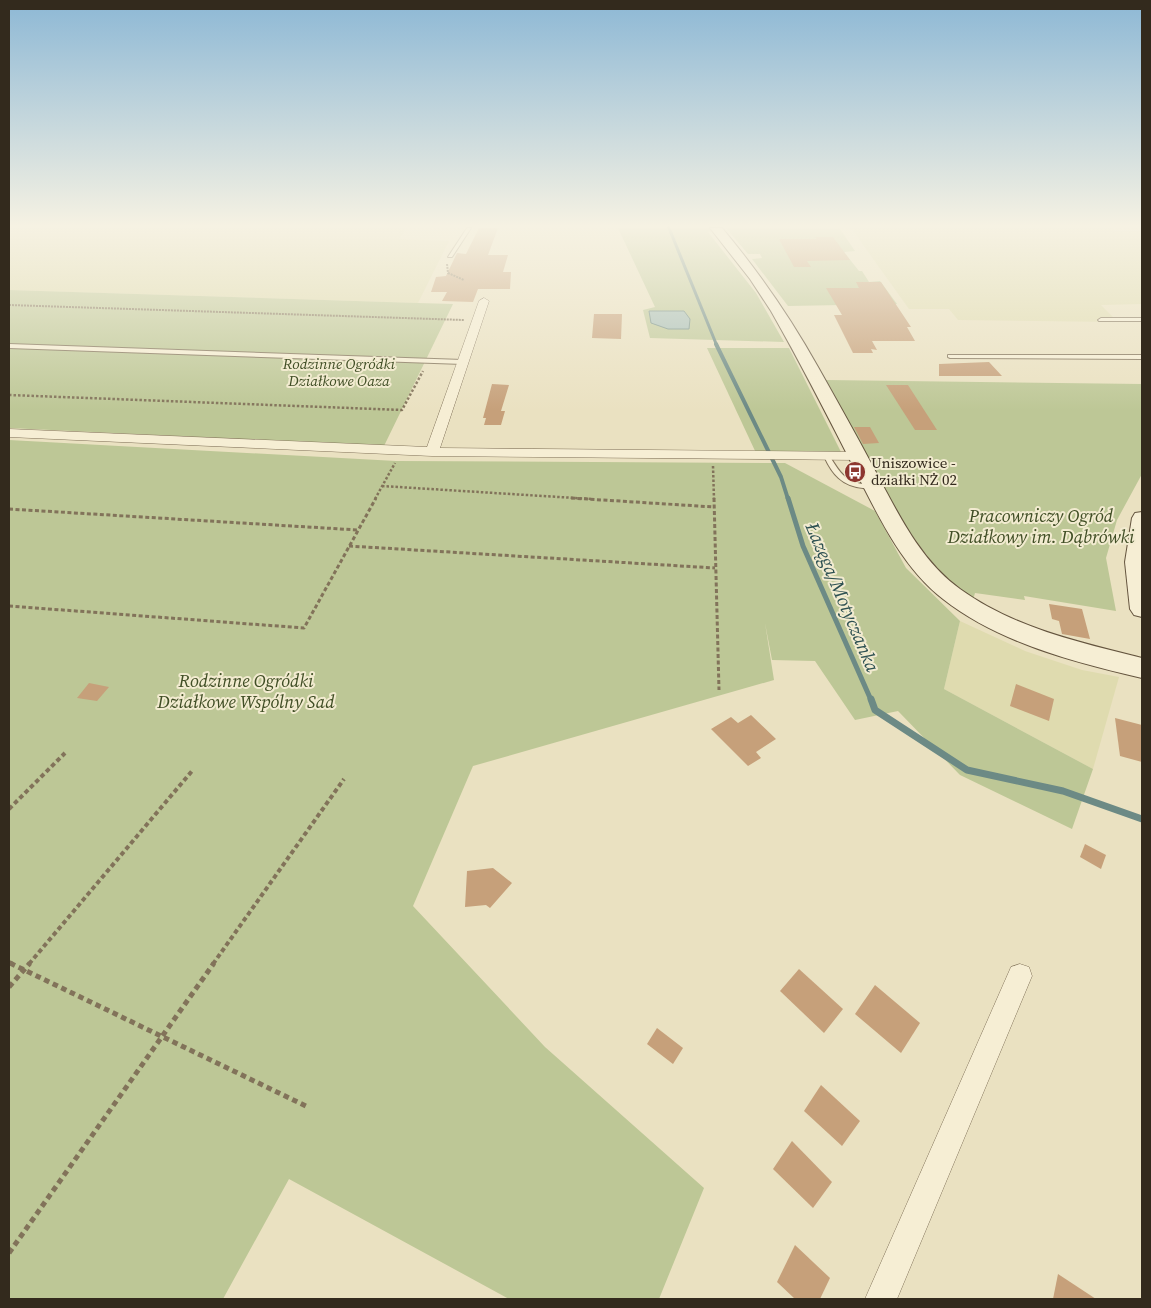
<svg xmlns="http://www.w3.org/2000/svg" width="1151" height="1308" font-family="'Source Serif 4',serif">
  <rect width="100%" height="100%" fill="#eae1c1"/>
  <g fill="#dfdbaf">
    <polygon points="9,228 406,228 399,239 449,241 418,303 9,290"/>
    <polygon points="851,228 1110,228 1115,231 1142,231 1142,304 1101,305 1118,322 958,320 949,309 909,309"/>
    <polygon points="960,621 1025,651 1082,670 1119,677 1093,769 944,689"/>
  </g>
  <g fill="#bdc796">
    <polygon points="618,228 709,228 712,231 708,232 756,293 784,342 650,338 643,310 655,307"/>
    <polygon points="726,228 840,229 855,251 844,252 859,271 862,271 869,282 880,281 897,304 788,306 752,259 762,258 760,254 748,254"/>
    <polygon points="9,290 418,303 453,304 384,446 9,428"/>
    <polygon points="707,348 789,348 841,452 756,453"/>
    <path d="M 826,380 L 1142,384 L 1142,474 L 1117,520 L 1106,558 L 1116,611 L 1024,596 L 1025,600 L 975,593 L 973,600 C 910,558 862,447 826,380 Z"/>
    <polygon points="9,440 396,461 785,463 875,511 906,568 960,621 944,689 1093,769 1072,829 960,775 898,711 855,720 815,661 772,660 765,623 774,680 473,766 413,906 545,1047 704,1188 659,1299 509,1299 289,1179 223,1299 9,1299"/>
  </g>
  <polygon fill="#a4bdb8" stroke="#6c8a85" points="649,311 684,311 690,319 689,329 668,329 651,323"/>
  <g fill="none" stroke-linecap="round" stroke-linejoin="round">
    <polyline stroke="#6c8a85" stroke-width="3" points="669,228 717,346"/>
    <polyline stroke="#6c8a85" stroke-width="4" points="716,344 781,477 788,499"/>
    <polyline stroke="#6c8a85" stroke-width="5" points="788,498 803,546 871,700"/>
    <polyline stroke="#6c8a85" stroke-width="7" points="871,699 875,710 967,770 1063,791 1142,819"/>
  </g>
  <g fill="#c6a07a">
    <polygon points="479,228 498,228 488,255 508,255 503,272 511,272 510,289 478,289 473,302 442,301 447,292 431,292 436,277 446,276 457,253 466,254"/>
    <polygon points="815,237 833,237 850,260 807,261 811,267 794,267 779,239 817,239"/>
    <polygon points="856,282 881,282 911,327 907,327 915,341 872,341 877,350 871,349 873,353 853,353 834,315 842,315 826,288 859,288"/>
    <polygon points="594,314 622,314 621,339 592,338"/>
    <polygon points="989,362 1002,376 939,376 939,364"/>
    <polygon points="492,384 509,385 501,411 505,411 501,425 484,425 486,418 483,418"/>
    <polygon points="886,385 908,385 937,430 915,430"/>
    <polygon points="854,427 870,427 879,443 863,444"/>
    <polygon points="1049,604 1082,609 1090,639 1062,634 1059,621 1052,619"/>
    <polygon points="89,683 109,687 97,701 77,698"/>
    <polygon points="1016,684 1054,699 1049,721 1010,706"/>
    <polygon points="751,715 776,739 756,752 761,758 748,766 711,729 731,717 738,723"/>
    <polygon points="1115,718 1142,725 1142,762 1120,756"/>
    <polygon points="1085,844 1106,855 1101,869 1080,857"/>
    <polygon points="493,868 512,883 490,908 486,905 465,907 467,871"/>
    <polygon points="799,969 843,1009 824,1033 780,991"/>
    <polygon points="875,985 920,1023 901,1053 855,1014"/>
    <polygon points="657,1028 683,1048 673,1064 647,1044"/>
    <polygon points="821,1085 860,1121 842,1146 804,1111"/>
    <polygon points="792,1141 832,1182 813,1208 773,1169"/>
    <polygon points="795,1245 830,1278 820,1299 795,1299 777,1282"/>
    <polygon points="1058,1274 1096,1299 1053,1299"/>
  </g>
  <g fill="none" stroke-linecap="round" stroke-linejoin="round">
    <g stroke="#82735a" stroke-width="2">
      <g id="lane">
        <polygon points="467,228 471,228 452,257 448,257"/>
        <polygon points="1101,318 1142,318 1142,321 1099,321 1098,320"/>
        <polygon points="9,344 463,360 466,362 463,364 9,348"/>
        <polygon points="948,355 1142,355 1142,359 950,358 948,357"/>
        <path d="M 827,454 L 829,455 C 838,470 845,482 863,484 C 869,485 874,484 878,487 C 874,490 868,489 863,488 C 842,486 832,474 824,456 Z"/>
      </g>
    </g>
    <g stroke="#82735a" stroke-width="1">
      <g id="street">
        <polygon points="484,298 489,301 440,448 858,452 865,456 858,460 432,456 9,437 9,429 427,447 479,301"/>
        <polygon points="1020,964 1029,967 1032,976 897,1299 865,1299 1011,967"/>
      </g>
    </g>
    <g stroke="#64543e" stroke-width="2">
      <g id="secondary">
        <path d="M 710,228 L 722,228 C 759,272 790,317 818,367 C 836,399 854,431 871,463 C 895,507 918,559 960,589 C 1014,628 1079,642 1142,658 L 1142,678 C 1074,662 999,643 943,599 C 900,566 875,509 851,462 C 825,411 799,360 771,311 L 750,279 Z"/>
        <polygon points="1142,512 1142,617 1134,615 1130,609 1125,562 1132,518 1135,513"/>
      </g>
    </g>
    <g stroke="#82735a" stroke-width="2" stroke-dasharray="2 1" stroke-linecap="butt">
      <polyline points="447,264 448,273 464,280"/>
      <polyline points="9,305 464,320"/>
    </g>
    <g stroke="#82735a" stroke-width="2.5" stroke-dasharray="2.5 2" stroke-linecap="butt">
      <polyline points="9,395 402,410 423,371"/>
      <polyline points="713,466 714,499"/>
      <polyline points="382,486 591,499"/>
      <polyline points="375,499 395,463"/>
    </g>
    <g stroke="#82735a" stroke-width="3" stroke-dasharray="4 2.5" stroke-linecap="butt">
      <polyline points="571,498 714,507"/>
      <polyline points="714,498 719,690"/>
      <polyline points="9,509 358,530"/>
      <polyline points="349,546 715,568"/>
      <polyline points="9,606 304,628 376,498"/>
    </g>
    <g stroke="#82735a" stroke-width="4" stroke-dasharray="4.5 3" stroke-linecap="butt">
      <polyline points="9,809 65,753"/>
      <polyline points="9,962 13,964"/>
      <polyline points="29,964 192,771"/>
      <polyline points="213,964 344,779"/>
    </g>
    <g stroke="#82735a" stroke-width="5" stroke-dasharray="5.5 4" stroke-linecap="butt">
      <polyline points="10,963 308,1107"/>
      <polyline points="9,987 30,963"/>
      <polyline points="9,1253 214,963"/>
    </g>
    <use href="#lane" fill="#f6eed4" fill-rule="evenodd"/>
    <use href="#street" fill="#f6eed4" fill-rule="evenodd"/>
    <use href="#secondary" fill="#f6eed4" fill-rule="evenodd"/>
  </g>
  <linearGradient id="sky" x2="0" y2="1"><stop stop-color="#8db8d5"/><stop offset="0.55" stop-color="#f6f2e3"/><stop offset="1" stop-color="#f6f2e3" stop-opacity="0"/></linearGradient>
  <rect width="1151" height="411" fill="url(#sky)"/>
  <defs>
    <g id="bus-disc" transform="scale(1.125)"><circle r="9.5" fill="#8d362f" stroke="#f2ebd0"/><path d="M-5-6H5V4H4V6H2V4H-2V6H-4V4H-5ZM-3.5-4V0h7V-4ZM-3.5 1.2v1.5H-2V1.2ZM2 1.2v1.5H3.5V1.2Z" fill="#fff"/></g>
  </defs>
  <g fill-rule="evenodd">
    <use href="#bus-disc" x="855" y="472"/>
  </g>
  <g text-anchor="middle" stroke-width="4" stroke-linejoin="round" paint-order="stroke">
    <g font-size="15" font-style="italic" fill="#404e25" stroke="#f2ebd0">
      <text x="339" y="369">Rodzinne Ogródki<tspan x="339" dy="17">Działkowe Oaza</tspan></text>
    </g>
    <g font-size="15" fill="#332a1d" stroke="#f2ebd0" text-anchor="start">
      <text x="871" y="468">Uniszowice -<tspan x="871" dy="17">działki NŻ 02</tspan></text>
    </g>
    <g font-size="18" font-style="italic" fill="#404e25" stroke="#f2ebd0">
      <text x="1041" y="522">Pracowniczy Ogród<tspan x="1041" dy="21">Działkowy im. Dąbrówki</tspan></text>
      <text x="246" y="687">Rodzinne Ogródki<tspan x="246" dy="21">Działkowe Wspólny Sad</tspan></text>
    </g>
    <g font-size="19" font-style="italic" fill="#2e5152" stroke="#f2ebd0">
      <text transform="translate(843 597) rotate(67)" y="7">Łazęga/Motyczanka</text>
    </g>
  </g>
  <rect width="1151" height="1308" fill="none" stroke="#332a1d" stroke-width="20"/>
</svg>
